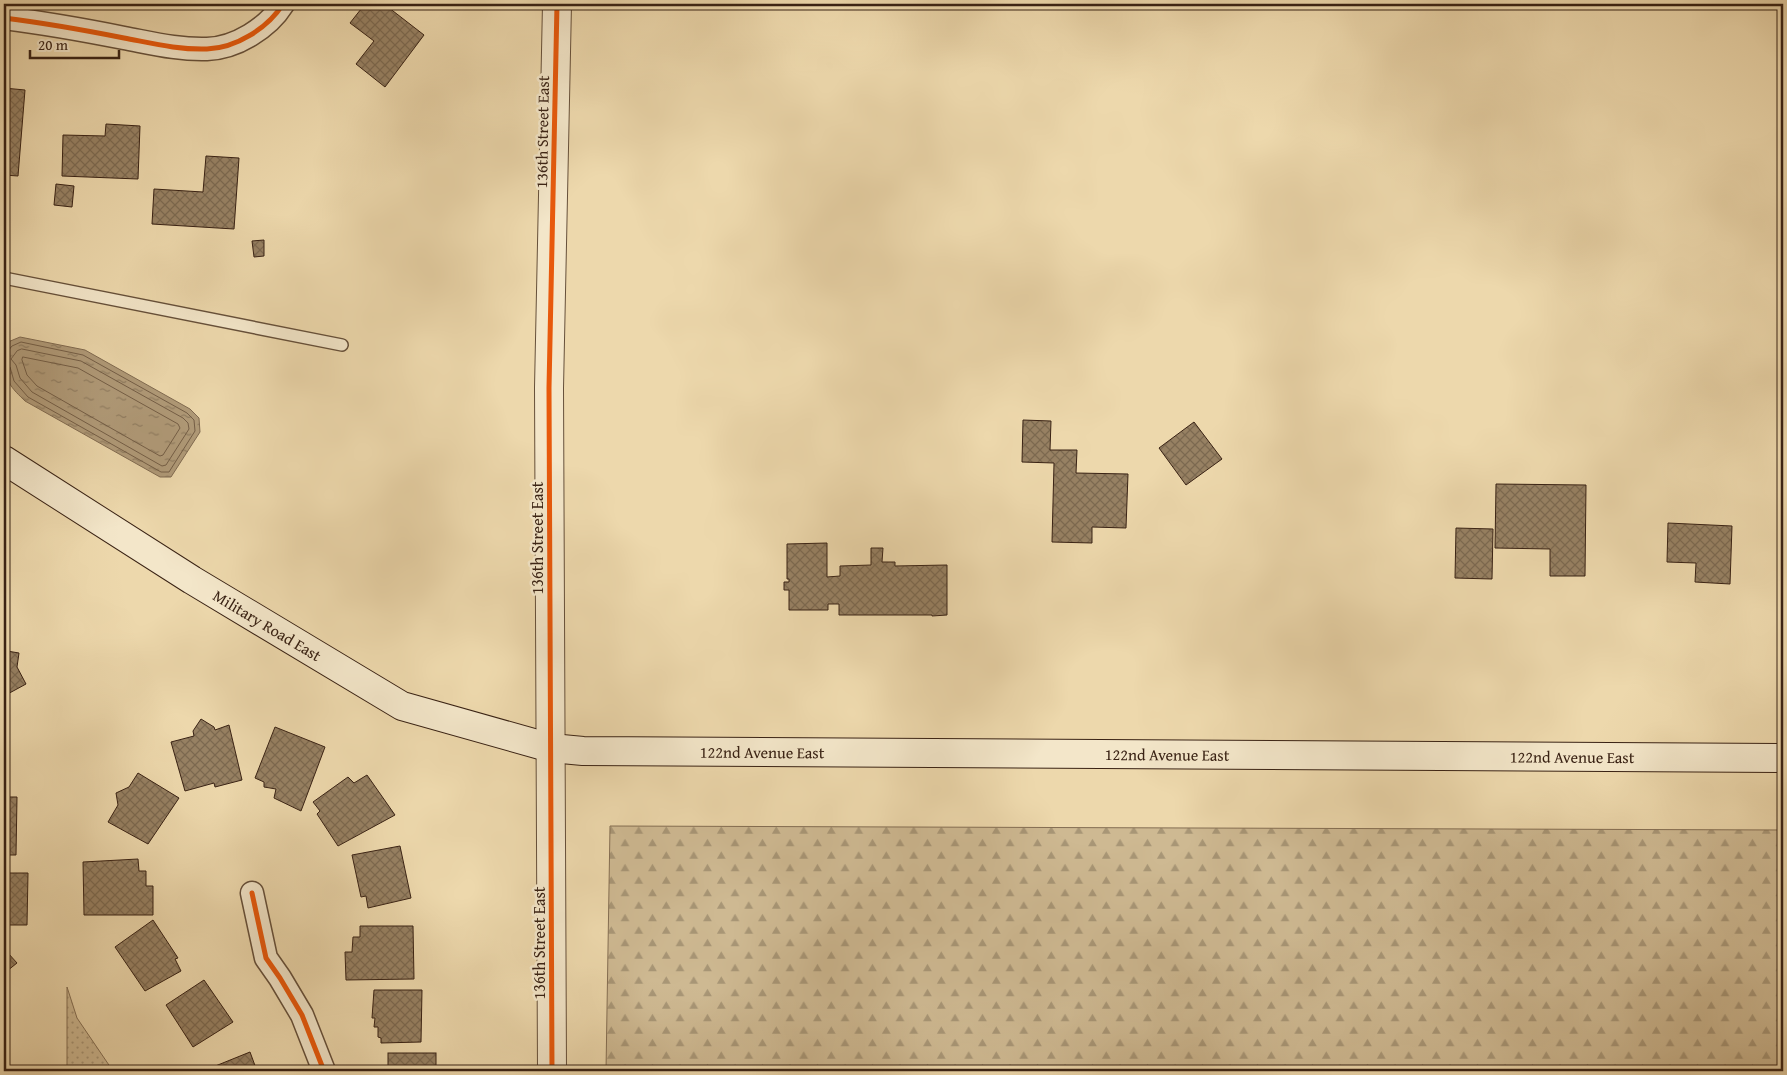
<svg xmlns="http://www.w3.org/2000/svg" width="1787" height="1075" font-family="'Gentium Book Plus',serif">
  <defs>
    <pattern id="forest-firs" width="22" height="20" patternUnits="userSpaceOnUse" patternTransform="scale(1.25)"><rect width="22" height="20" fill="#ceb992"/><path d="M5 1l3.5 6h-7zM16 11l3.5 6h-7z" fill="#a89676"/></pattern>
    <pattern id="park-dots" width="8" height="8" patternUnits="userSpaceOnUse" patternTransform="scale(1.25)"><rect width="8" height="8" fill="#ceb992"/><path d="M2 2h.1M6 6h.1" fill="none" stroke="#a89676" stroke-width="1.8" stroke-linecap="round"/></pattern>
    <pattern id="water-ripples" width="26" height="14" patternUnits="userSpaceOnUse" patternTransform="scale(1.25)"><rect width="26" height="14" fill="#b09a78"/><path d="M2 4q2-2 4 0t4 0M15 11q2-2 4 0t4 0" fill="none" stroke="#907d61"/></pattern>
    <pattern id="building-cross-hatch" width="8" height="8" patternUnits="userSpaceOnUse" patternTransform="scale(1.25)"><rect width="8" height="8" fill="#978163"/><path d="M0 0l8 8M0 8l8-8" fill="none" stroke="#7c6950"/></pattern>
  </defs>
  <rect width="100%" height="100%" fill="#edd8ac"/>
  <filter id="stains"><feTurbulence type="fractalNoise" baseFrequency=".004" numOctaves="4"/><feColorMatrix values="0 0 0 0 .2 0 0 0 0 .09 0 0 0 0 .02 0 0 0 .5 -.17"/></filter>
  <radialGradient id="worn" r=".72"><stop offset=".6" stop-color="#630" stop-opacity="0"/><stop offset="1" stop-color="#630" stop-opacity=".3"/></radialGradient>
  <polygon fill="url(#forest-firs)" stroke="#846e53" points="610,826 1783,830 1783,1071 606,1071"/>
  <polygon fill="url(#park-dots)" stroke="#846e53" points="67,987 77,1018 113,1071 67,1071"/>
  <path fill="url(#water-ripples)" stroke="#806a50" d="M 20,337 L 85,350 L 190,409 L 199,418 L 200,432 L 171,477 L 160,477 L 25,401 C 20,396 12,389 9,382 C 3,369 3,355 8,342 Z"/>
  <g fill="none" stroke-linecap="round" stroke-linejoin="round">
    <g stroke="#745e46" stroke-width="1">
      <polygon points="22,349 81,361 183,418 188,423 189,429 166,465 162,466 32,392 20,378 16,365 11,359 17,351"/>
      <polyline points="4,352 8,351 12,346 21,342 83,355 187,413 194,420 195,431 169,472 161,472 28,397 14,381 10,367 4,365"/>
      <polygon points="23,357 78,368 178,424 180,428 163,455 160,456 37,386 27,375 22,360"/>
    </g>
  </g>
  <g fill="url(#building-cross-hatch)" stroke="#392214">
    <polygon points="365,4 384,4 424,35 385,87 356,64 374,41 350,23"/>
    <polygon points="4,88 25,90 18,176 4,175"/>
    <polygon points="106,124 140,126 138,179 62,176 63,135 105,136"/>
    <polygon points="206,156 239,158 234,229 152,224 154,189 203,192"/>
    <polygon points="56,184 74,186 72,207 54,205"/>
    <polygon points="264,240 264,256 254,257 252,241"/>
    <polygon points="1023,420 1051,421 1050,450 1077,450 1076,473 1128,474 1126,528 1092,527 1092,543 1052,542 1054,463 1022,462"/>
    <polygon points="1194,422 1222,459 1186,485 1159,448"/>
    <polygon points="1496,484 1586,485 1585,576 1550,576 1550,549 1495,548"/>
    <polygon points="1668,523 1732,526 1730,584 1695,582 1696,563 1667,562"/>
    <polygon points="1456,528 1493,529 1492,579 1455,578"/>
    <polygon points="827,543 827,577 840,576 840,566 871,565 871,548 883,548 882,562 895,562 895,566 947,565 947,615 932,616 932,615 839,615 839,604 828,604 828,610 789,610 789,590 784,590 784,582 789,582 789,579 787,579 787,544"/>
    <polygon points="4,645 7,651 19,653 17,667 26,684 4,696"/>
    <polygon points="201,719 214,727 215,730 229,725 242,780 215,787 214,783 185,791 171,742 194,736 193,731"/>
    <polygon points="4,725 9,725 8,778 4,778"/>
    <polygon points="275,727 325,747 301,811 274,798 276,789 264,787 264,782 255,778"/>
    <polygon points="138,773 179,798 148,844 108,822 118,805 116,793 129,787"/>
    <polygon points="367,775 395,815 338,846 317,814 320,811 313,802 348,777 354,783"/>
    <polygon points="4,797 17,797 16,855 4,855"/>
    <polygon points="400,846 411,898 368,908 366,896 361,897 352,855"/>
    <polygon points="138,859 139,871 146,871 146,886 153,886 153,915 84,915 83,862"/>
    <polygon points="4,873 28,873 27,925 4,925"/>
    <polygon points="153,920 178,958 175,959 181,971 145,991 115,947"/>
    <polygon points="360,926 413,926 414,979 346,980 345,952 352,952 353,937 360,937"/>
    <polygon points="4,933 8,933 8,953 17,963 7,971 7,989 4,990"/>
    <polygon points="204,980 233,1022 193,1047 166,1005"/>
    <polygon points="374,990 422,990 421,1042 381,1043 381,1038 378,1037 378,1027 374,1027 375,1018 372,1018"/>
    <polygon points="250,1052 257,1071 203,1071"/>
    <rect x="388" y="1053" width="48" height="18"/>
  </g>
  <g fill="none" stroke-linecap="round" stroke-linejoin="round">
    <g stroke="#66503a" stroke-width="14">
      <polyline id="service" points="4,278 342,345"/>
    </g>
    <g stroke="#66503a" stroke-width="25">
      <g id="minor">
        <path d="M 4,18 C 44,23 84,30 124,38 C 151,43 179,50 207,49 C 236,48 268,28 283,4"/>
        <polyline points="252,893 266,958 280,978 302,1015 324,1071"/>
      </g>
    </g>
    <g stroke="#66503a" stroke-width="30">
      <polyline id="tertiary" points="552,1071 549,388 557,4"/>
    </g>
    <g stroke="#392214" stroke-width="30">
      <g id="secondary">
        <path id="s1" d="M 4,460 L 192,580 L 402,706 L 551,748 L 583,751 L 1783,758"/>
      </g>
    </g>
    <use href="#service" stroke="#f3e6c9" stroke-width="11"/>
    <use href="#minor" stroke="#f3e6c9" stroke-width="22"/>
    <use href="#tertiary" stroke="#f3e6c9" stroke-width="28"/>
    <use href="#secondary" stroke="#f3e6c9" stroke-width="28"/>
    <g stroke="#f3e6c9" stroke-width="8">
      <g id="cycleway">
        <path d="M 4,18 C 44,23 84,30 124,38 C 151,43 179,50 207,49 C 236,48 268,28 283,4"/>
        <polyline points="252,893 266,958 280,978 302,1015 324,1071"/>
        <polyline points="552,1071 549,388 557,4"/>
      </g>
    </g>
    <use href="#cycleway" stroke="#e8590c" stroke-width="5"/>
  </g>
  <g text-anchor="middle" stroke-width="5" stroke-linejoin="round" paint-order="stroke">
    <g font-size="16" fill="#392214" stroke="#f3e6c9">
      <text transform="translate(542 132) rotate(-89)" y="6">136th Street East</text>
      <text transform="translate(537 538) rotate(-90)" y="6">136th Street East</text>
      <text dy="6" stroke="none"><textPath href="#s1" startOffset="311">Military Road East</textPath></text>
      <text dy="6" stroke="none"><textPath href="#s1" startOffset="834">122nd Avenue East</textPath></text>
      <text dy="6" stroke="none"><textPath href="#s1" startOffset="1239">122nd Avenue East</textPath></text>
      <text dy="6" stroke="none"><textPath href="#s1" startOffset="1644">122nd Avenue East</textPath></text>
      <text transform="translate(539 943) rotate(-90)" y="6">136th Street East</text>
    </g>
  </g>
  <rect width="1787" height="1075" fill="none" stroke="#edd8ac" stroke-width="20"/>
  <rect x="5" y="5" width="1777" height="1065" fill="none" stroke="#392214" stroke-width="2.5"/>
  <rect x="10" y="10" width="1767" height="1055" fill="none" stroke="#392214"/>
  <path d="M30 50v8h89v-8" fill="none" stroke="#392214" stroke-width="2.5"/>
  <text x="38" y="50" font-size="15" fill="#392214" stroke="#f3e6c9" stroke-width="4" paint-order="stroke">20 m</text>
  <rect width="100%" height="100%" filter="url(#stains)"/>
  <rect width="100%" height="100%" fill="url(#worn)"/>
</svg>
